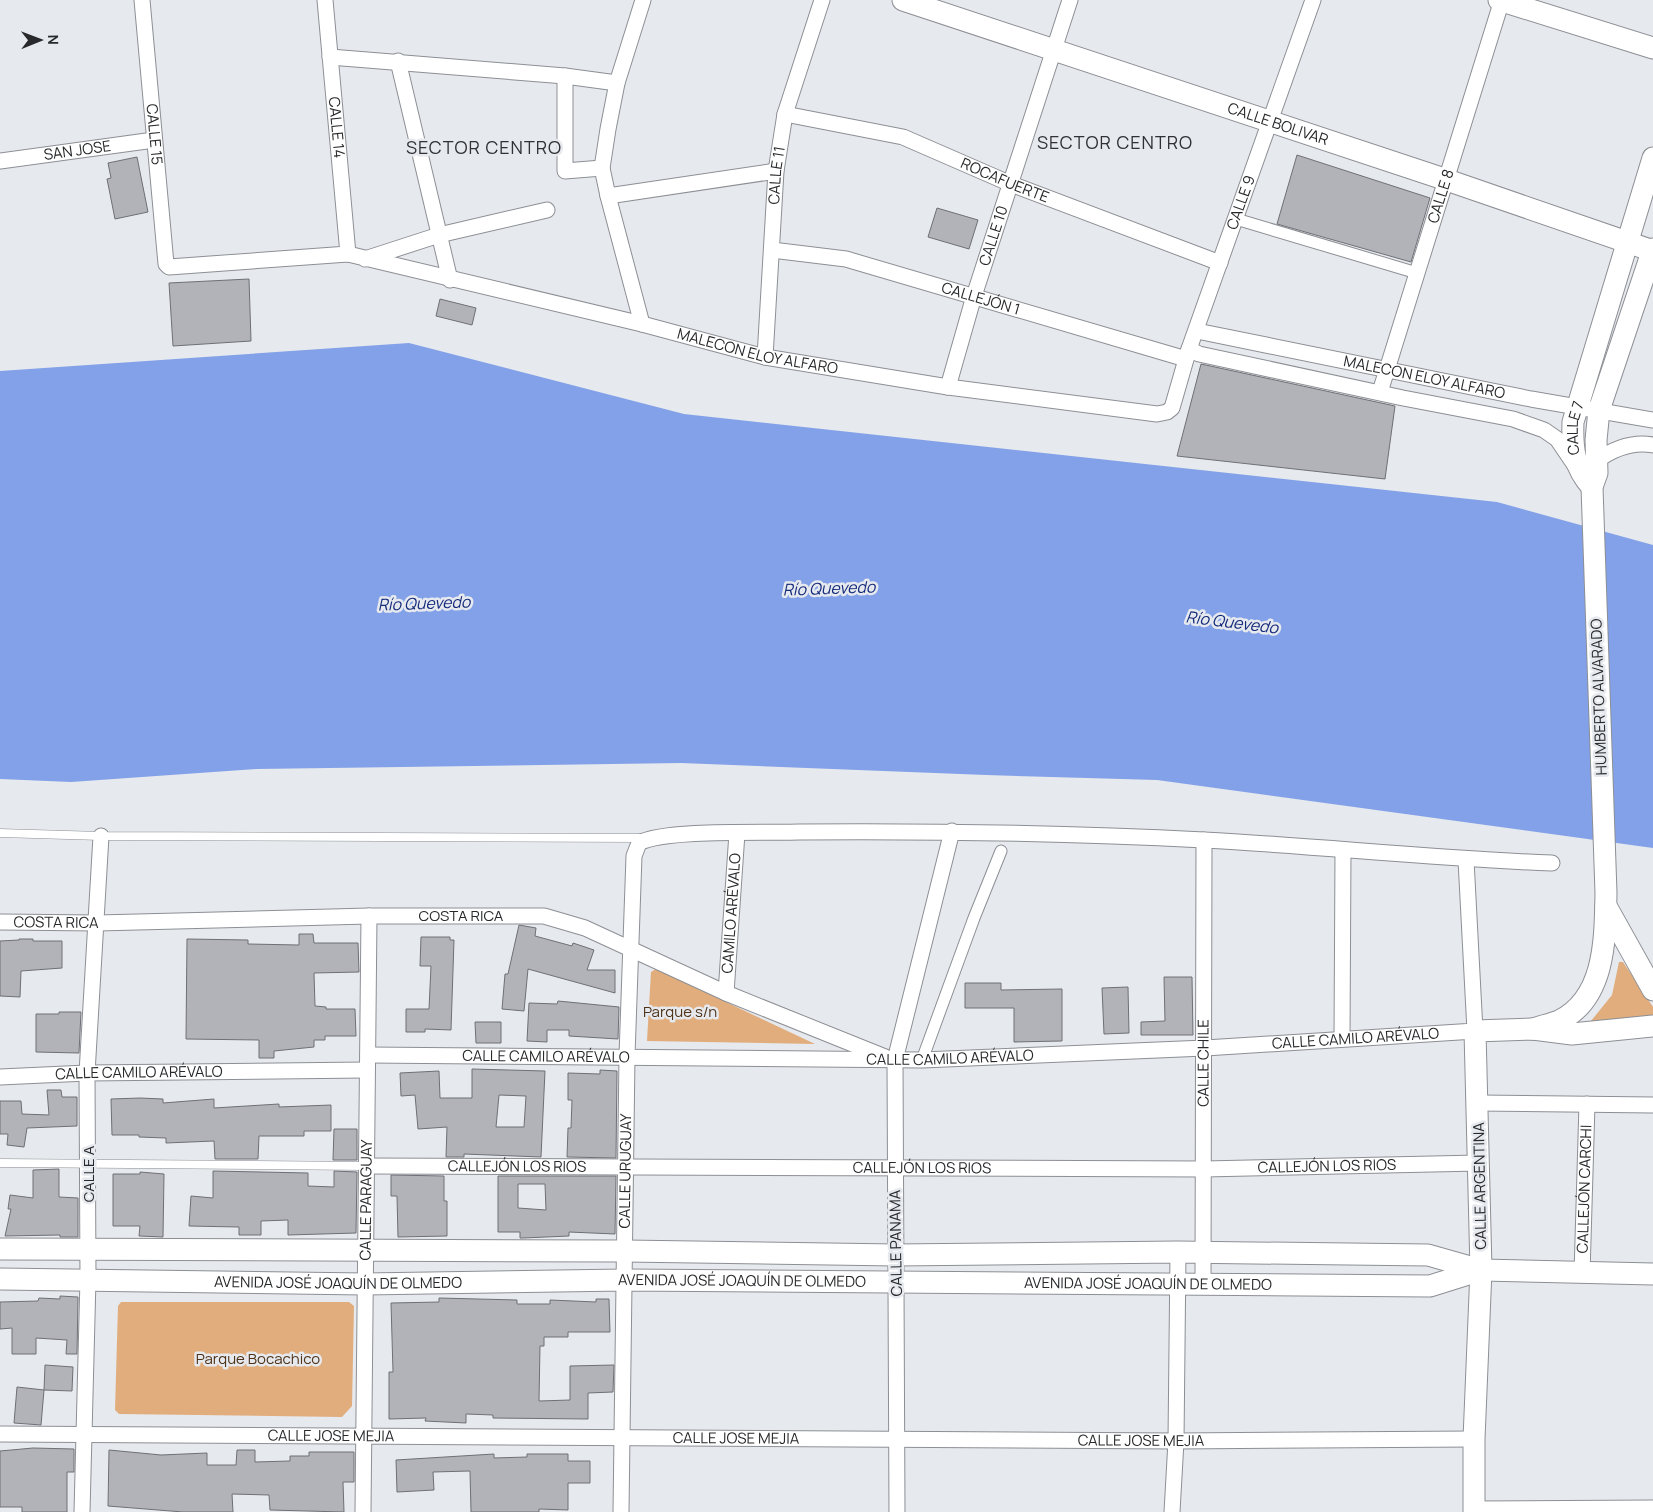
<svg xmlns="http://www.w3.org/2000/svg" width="1653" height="1512" font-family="Manrope,sans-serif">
  <rect width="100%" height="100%" fill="#e6e9ee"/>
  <g fill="#e1ad7d">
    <polygon points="1619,962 1623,962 1653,1007 1653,1023 1591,1021 1612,995"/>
    <polygon points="656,969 815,1044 647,1041 651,972"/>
    <polygon points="121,1302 349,1302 354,1306 352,1406 342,1417 119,1414 115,1410 118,1306"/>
  </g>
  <polygon fill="#83a1e8" points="409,343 684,414 1497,502 1653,545 1653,848 1157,780 986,775 681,763 257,769 71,782 0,779 0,371"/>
  <g fill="#b1b3b8" stroke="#6e7075" fill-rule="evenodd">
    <polygon points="1297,155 1430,198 1411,262 1277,224"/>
    <polygon points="137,157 148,212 115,219 107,179 111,178 108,163"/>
    <polygon points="937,208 978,220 969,249 928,237"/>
    <polygon points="249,279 251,341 173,346 169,283"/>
    <polygon points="440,299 476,308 472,325 436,316"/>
    <polygon points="1201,364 1395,406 1385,479 1177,456"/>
    <polygon points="519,925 536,928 535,936 572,946 573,943 594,950 587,970 615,970 615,993 528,969 524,1011 502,1009 505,974 508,974"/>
    <polygon points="299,934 313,934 314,943 358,943 359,972 314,973 315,1006 326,1007 326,1009 355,1009 356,1036 325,1036 325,1040 314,1040 314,1047 274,1051 274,1058 259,1058 259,1040 186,1039 187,939 248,940 248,944 299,945"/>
    <polygon points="421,937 450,937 450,940 454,940 451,1030 425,1029 425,1032 406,1032 406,1009 429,1009 431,966 420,966"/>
    <polygon points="19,939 33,939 33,941 62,941 62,968 21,971 20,997 0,996 0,941 19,940"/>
    <polygon points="1164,977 1192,977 1193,1035 1141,1035 1141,1022 1165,1021"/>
    <polygon points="965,983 1001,983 1001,990 1062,989 1062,1041 1014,1042 1014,1008 965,1008"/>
    <polygon points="1128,987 1129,1033 1104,1034 1102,988"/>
    <polygon points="558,1001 619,1007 618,1039 569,1036 569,1030 547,1030 547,1042 527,1041 529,1003 557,1004"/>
    <polygon points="59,1012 81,1012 79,1053 36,1052 36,1014 59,1014"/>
    <polygon points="475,1022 501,1022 501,1043 476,1043"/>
    <path d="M 472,1069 L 545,1071 L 541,1157 L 464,1154 L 464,1157 L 446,1157 L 447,1127 L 418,1129 L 415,1095 L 401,1096 L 400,1073 L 439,1071 L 440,1098 L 472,1098 ZM 499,1095 L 526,1096 L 524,1127 L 496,1127 Z"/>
    <polygon points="600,1070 617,1071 616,1158 567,1157 568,1128 571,1128 572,1100 568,1100 568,1073 600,1074"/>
    <polygon points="47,1090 61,1090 62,1097 77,1097 77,1126 27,1128 24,1147 7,1145 8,1134 0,1134 0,1101 21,1101 22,1114 49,1115"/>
    <polygon points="140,1098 163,1099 163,1103 214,1099 214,1108 279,1104 279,1107 331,1105 331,1131 304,1131 304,1136 259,1136 258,1159 215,1159 214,1141 166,1143 166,1138 139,1137 139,1135 112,1135 111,1099"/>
    <polygon points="334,1129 357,1129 357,1160 333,1160"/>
    <polygon points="59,1169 59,1197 78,1198 78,1237 60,1237 60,1235 5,1236 11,1209 8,1209 10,1195 33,1198 33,1170"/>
    <polygon points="213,1171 308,1173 308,1186 334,1187 334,1171 357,1172 356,1233 288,1235 288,1220 261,1221 261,1235 239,1235 239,1227 189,1226 191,1196 213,1198"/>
    <polygon points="140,1172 164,1174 163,1237 139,1236 140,1226 113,1226 113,1174 140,1174"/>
    <polygon points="391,1175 444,1176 444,1201 447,1201 447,1236 398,1237 397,1196 391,1196"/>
    <path d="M 498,1176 L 616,1176 L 615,1234 L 569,1232 L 569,1236 L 523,1238 L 520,1238 L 520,1232 L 498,1232 ZM 518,1184 L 545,1184 L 546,1210 L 518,1208 Z"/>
    <polygon points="60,1296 78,1297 77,1354 66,1354 67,1340 36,1338 36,1354 12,1354 12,1328 0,1329 0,1302 38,1301 39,1298 60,1299"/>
    <polygon points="439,1298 517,1300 517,1304 550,1304 550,1300 596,1302 596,1299 609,1299 610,1332 568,1332 568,1337 544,1337 544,1346 540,1346 539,1401 570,1400 570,1366 614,1365 613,1392 588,1393 588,1419 493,1418 493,1415 466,1414 466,1423 425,1421 426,1418 389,1419 389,1372 393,1372 391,1303 439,1302"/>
    <polygon points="45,1365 73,1367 72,1391 44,1390"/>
    <polygon points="17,1387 44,1390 41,1425 14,1423"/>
    <polygon points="33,1448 74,1449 74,1472 67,1472 67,1512 22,1512 22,1507 0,1507 0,1451"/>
    <polygon points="109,1450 161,1455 207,1453 207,1465 236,1465 237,1450 255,1450 255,1462 290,1461 290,1456 309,1456 309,1452 354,1452 354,1482 343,1482 344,1512 270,1510 269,1495 232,1494 233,1512 183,1512 108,1506"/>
    <polygon points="494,1454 494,1458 527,1457 527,1454 568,1454 568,1461 590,1461 590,1483 568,1483 568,1510 539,1509 539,1512 471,1512 470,1471 433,1472 434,1490 397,1492 396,1460"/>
  </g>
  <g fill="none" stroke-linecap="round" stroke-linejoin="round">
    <g stroke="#8c8f94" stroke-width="9">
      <g id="service">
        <polyline points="0,833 101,836 642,838"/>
        <polyline points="0,1163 366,1166"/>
      </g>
    </g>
    <g stroke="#8c8f94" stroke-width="13">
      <g id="pedestrian">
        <polyline points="1236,219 1417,273"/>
        <polyline points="922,1060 974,918 1001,851"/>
      </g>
    </g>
    <g stroke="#8c8f94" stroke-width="17">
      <g id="minor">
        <path id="s1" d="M 142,0 L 166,264 L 169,267 L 348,254 L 642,324 L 765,357 L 948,387 L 1157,414 L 1167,412 L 1172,408 L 1189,349 L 1313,0"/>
        <path id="s2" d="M 325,0 L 348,254"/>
        <polyline points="330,57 565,76 617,83"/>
        <polyline points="398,61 450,280"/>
        <polyline points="565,76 565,171 602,168"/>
        <path id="s3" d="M 785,114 L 903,137 L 1011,184 L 1220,263"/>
        <path id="s4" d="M 0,161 L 154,140"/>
        <polyline points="608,196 602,168 608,129 617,83 643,0"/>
        <path id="s5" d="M 772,250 L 846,259 L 1186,359"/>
        <polyline points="365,259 439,235 547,210"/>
        <polyline points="642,324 608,196 776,171"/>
        <path id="s6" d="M 1197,331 L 1531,399 L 1653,420"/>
        <polyline points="1189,349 1199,354 1403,398 1513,419 1544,430 1557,439 1574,464"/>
        <path id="s7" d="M 765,357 L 776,171 L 785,114 L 822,0"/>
        <path id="s8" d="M 948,387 L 974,296 L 1070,0"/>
        <path id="s9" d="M 1380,392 L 1502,0"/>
        <path d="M 1596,461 C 1613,449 1632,441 1653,445"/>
        <path id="s10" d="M 0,922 L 98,923 L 369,916 L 544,916 L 585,928 L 726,993 L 885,1057"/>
        <path id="s11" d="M 726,993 L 737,833"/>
        <polyline points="1342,1039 1343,850"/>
        <path id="s12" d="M 368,1055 L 922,1060 L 1205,1048 L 1475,1031 L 1466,860"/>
        <path id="s13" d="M 0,1077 L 87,1073 L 366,1070"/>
        <polyline points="1478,1103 1653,1105"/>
        <path id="s14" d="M 366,1166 L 1204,1169 L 1479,1163"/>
        <path id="s15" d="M 1582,1274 L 1587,1104"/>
        <path id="s16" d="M 1203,1284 L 1204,840"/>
        <path id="s17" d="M 0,1434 L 1176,1441 L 1474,1439"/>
        <polyline points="1474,1509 1653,1508"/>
        <polyline points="82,1512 88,1279 87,1073 101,836"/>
        <path id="s18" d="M 363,1512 L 369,916"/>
        <path id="s19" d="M 621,1512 L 627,1056 L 634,856 L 639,843 C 664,829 765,833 799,832 C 934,831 1069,833 1204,840 C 1320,846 1436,859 1552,863"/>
        <polyline points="897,1512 895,1060 952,831"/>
        <polyline points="1172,1512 1176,1441 1178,1252"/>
      </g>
    </g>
    <g stroke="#8c8f94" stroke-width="23">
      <g id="secondary">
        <path id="s20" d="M 903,0 L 1444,179 L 1653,251"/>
        <polyline points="1499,0 1653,48"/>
        <path id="s21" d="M 1592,487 C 1574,467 1572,449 1573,422 L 1653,158"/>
        <polyline points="1606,906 1653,990"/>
        <path d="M 1533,1029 C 1542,1026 1551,1024 1559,1021 C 1606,998 1605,938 1606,893 L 1592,487 L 1597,473 L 1596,440 L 1599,410 L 1653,249"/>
        <polyline points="0,1249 625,1251 896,1255 1178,1252 1428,1255 1481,1270 1653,1274"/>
        <path id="s22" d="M 0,1279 L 365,1284 L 624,1280 L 1430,1286 L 1481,1270"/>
        <polyline points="1474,1512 1474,1439 1481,1270 1475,1031 1533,1029 1572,1034 1653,1026"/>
      </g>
    </g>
    <use href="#service" stroke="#fff" stroke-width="8"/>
    <use href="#pedestrian" stroke="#fff" stroke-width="11"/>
    <use href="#minor" stroke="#fff" stroke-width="15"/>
    <use href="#secondary" stroke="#fff" stroke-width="21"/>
  </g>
  <g text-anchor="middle" stroke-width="5" stroke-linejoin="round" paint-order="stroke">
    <g font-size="15" fill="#28292b" stroke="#e6e9ee">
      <text dy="5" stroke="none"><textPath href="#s20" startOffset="395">CALLE BOLIVAR</textPath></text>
      <text dy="5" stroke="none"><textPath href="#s2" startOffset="128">CALLE 14</textPath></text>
      <text dy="5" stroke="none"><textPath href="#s1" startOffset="135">CALLE 15</textPath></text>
      <text dy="5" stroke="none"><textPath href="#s4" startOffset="78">SAN JOSE</textPath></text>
      <text dy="5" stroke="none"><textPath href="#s7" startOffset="182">CALLE 11</textPath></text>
      <text dy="5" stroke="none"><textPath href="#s3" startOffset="231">ROCAFUERTE</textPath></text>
      <text dy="5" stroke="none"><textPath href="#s9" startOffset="205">CALLE 8</textPath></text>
      <text dy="5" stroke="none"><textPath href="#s1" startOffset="1508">CALLE 9</textPath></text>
      <text dy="5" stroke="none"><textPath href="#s8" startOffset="158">CALLE 10</textPath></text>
      <text dy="5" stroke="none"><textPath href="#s5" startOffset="215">CALLEJÓN 1</textPath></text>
      <text dy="5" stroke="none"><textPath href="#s1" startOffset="870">MALECON ELOY ALFARO</textPath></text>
      <text dy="5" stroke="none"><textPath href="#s6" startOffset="232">MALECON ELOY ALFARO</textPath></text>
      <text dy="5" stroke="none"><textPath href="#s21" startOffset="64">CALLE 7</textPath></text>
      <text transform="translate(1599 697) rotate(-92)" y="5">HUMBERTO ALVARADO</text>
      <text dy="5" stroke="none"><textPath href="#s11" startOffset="80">CAMILO ARÉVALO</textPath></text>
      <text dy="5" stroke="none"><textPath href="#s10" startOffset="461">COSTA RICA</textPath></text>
      <text dy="5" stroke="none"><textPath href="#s10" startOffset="56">COSTA RICA</textPath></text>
      <text dy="5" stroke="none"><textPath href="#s12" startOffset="988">CALLE CAMILO ARÉVALO</textPath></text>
      <text dy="5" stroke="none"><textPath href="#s12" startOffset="178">CALLE CAMILO ARÉVALO</textPath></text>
      <text dy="5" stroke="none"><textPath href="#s12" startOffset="582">CALLE CAMILO ARÉVALO</textPath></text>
      <text dy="5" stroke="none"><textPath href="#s16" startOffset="221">CALLE CHILE</textPath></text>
      <text dy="5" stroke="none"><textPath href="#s13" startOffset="139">CALLE CAMILO ARÉVALO</textPath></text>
      <text dy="5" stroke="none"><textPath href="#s14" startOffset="961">CALLEJÓN LOS RIOS</textPath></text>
      <text dy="5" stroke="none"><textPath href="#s14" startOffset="151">CALLEJÓN LOS RIOS</textPath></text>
      <text dy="5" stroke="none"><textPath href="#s14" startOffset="556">CALLEJÓN LOS RIOS</textPath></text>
      <text dy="5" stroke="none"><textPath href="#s19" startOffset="341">CALLE URUGUAY</textPath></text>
      <text transform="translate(89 1174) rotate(-90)" y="5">CALLE A</text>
      <text transform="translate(1480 1186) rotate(-91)" y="5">CALLE ARGENTINA</text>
      <text dy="5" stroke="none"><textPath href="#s15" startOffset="85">CALLEJÓN CARCHI</textPath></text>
      <text dy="5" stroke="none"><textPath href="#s18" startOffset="312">CALLE PARAGUAY</textPath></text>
      <text transform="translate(896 1243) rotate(-91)" y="5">CALLE PANAMA</text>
      <text dy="5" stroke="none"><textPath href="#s22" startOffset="338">AVENIDA JOSÉ JOAQUÍN DE OLMEDO</textPath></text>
      <text dy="5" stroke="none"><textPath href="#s22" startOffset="742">AVENIDA JOSÉ JOAQUÍN DE OLMEDO</textPath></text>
      <text dy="5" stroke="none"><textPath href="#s22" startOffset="1148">AVENIDA JOSÉ JOAQUÍN DE OLMEDO</textPath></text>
      <text dy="5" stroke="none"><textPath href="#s17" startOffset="331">CALLE JOSE MEJIA</textPath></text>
      <text dy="5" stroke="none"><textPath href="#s17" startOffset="736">CALLE JOSE MEJIA</textPath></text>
      <text dy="5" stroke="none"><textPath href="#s17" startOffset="1141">CALLE JOSE MEJIA</textPath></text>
    </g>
    <g font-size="15" fill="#4e3318" stroke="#e6e9ee">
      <text x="680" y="1017">Parque s/n</text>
      <text x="258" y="1364">Parque Bocachico</text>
    </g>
    <g font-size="16" font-style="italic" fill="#142a7b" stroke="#e6e9ee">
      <text transform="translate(829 588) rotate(-2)" y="6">Río Quevedo</text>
      <text transform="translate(424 603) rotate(-2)" y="6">Río Quevedo</text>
      <text transform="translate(1232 622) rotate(7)" y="6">Río Quevedo</text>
    </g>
    <g font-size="18" letter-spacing="1" fill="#2f3135" stroke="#e6e9ee">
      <text x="1115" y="149">SECTOR CENTRO</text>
      <text x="484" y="154">SECTOR CENTRO</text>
    </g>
  </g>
  <g transform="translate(40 40) rotate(89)" stroke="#e6e9ee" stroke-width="4" paint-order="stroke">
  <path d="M0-4L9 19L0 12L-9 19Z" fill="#28292b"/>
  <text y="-8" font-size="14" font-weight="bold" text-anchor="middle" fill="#28292b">N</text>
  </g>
</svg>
